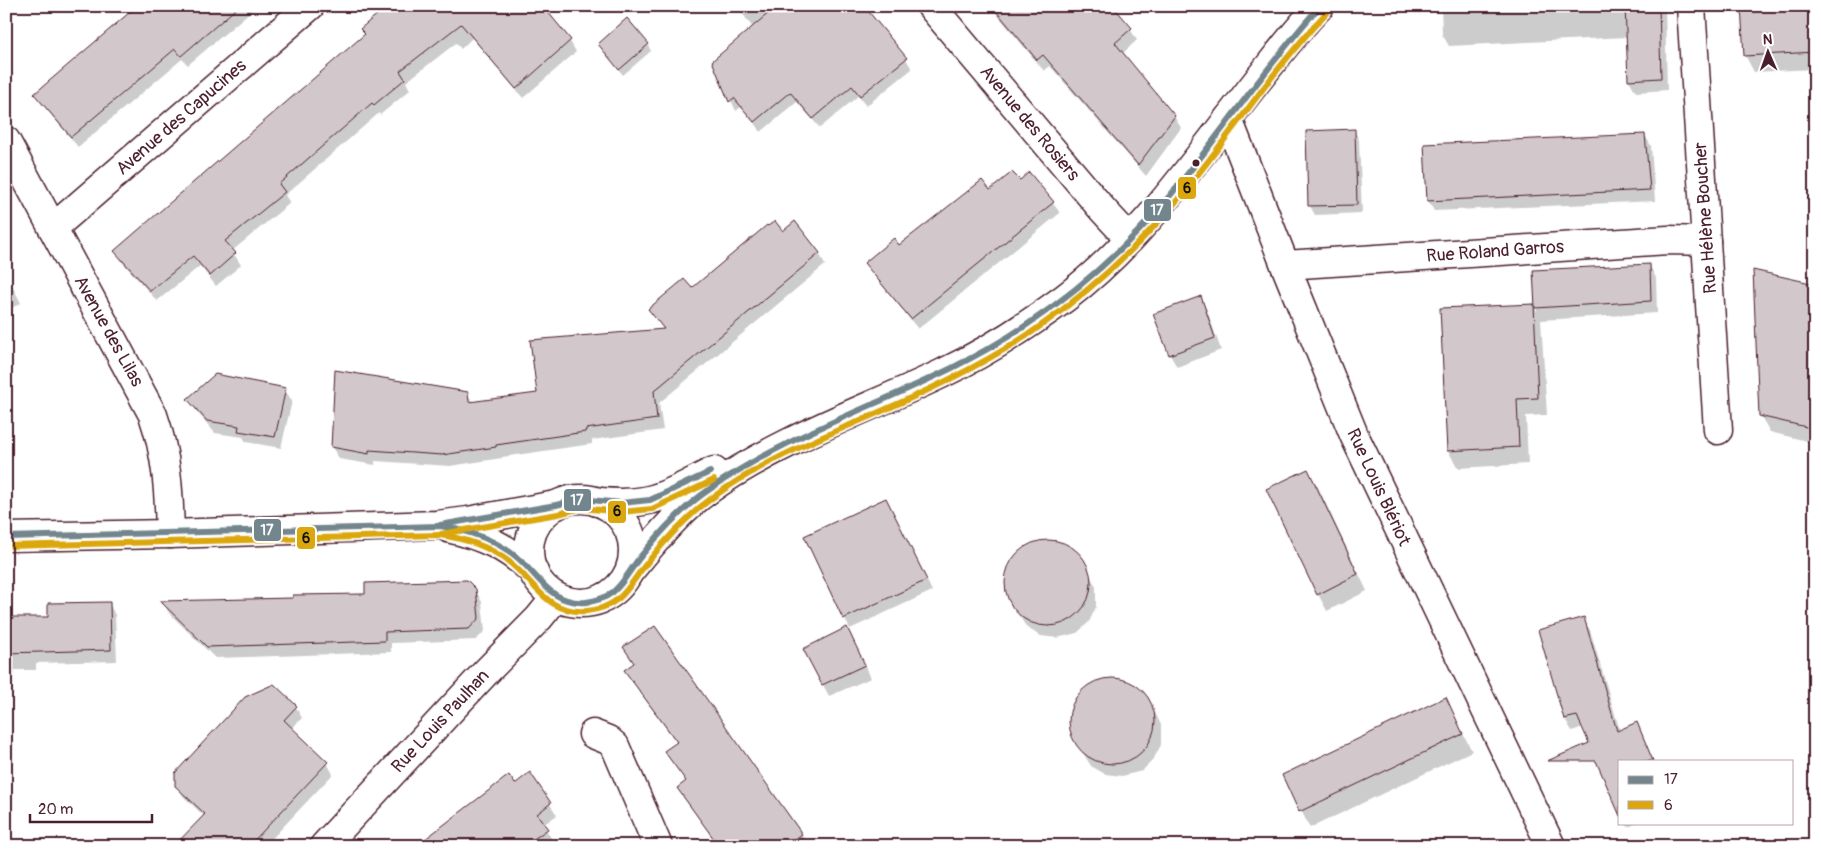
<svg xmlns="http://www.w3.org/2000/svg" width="1821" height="852" font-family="Pangolin,sans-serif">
  <rect width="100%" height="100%" fill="#fff"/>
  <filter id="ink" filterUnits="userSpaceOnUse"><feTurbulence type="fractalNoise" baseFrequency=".02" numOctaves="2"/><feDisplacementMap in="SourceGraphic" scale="10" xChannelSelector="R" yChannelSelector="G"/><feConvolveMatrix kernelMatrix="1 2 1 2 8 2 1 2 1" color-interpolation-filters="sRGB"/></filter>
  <g filter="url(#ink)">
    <g fill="#0003">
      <polygon points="154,6 257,6 188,65 182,59 78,147 42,104 36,94"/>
      <polygon points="388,6 549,6 544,10 570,41 576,52 523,98 472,38 461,49 456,43 406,82 410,90 380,115 379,113 285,195 290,203 232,251 241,265 216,286 200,266 157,301 122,262 116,251 365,35 362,29"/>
      <polygon points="737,6 862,6 906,59 912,69 866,106 858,96 820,128 797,102 761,132 741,107 736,111 713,61 753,28"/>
      <polygon points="990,6 1069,6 1130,29 1137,40 1122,54 1174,116 1181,128 1146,176 1050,66 1044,71"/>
      <polygon points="1441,6 1665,6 1667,90 1636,92 1629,80 1627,37 1449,46 1442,34"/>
      <polygon points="1815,6 1815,69 1754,72 1745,55"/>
      <polygon points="648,45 651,51 623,75 603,50"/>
      <polygon points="1354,130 1359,140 1362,213 1315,215 1310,206"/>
      <polygon points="1645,135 1651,146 1655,201 1434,211 1428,200"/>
      <polygon points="1028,174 1053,203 1060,213 918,329 872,273 866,263 899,246 990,191 1020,181"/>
      <polygon points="783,232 819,253 825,265 659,403 663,430 592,440 592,444 502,457 502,458 450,466 375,461 375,465 339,459 332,447 467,393 473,403 538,394 664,330 650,309 692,290"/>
      <polygon points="1650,266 1656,278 1657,313 1541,320 1547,415 1526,416 1528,464 1458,468 1448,451 1533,305 1537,311 1535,271"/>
      <polygon points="6,274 21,303 6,311"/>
      <polygon points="1815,286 1815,443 1770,432 1760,415"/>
      <polygon points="1200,298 1207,310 1221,350 1177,367 1170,355 1155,314"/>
      <polygon points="285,390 292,401 281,448 246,442 243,437 215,433 196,411 189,399"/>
      <polygon points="1308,471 1318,487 1367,591 1327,611 1318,594"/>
      <polygon points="892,510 932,591 850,629 805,537"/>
      <polygon points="1035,542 1051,542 1065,545 1080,555 1096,587 1096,607 1089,622 1077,633 1057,638 1041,636 1027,628 1010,602 1006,589 1006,575 1011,562 1020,552"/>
      <polygon points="475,589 482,602 485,631 476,640 391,643 391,652 215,658 169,613 163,603 366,595"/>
      <polygon points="109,603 115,615 117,661 36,663 36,670 15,670 14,676 12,676 12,693 6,693 6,618 50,618"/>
      <polygon points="1583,619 1590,630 1620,731 1636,724 1654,761 1620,761 1583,727 1572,731 1565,719 1539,631"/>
      <polygon points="853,641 871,678 829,696 804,649"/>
      <polygon points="1100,680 1116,680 1130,683 1145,693 1152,706 1161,725 1161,745 1153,760 1142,771 1122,776 1105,774 1091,766 1075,740 1070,727 1070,713 1075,700 1084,689"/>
      <polygon points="632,681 801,834 808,845 719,846 687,782 666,751 677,743"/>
      <polygon points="1445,699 1472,751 1310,828 1283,775"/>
      <polygon points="296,707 302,718 291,729 327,763 333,774 265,846 175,846 204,816 183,796 177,785"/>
      <polygon points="530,774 557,815 543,825 553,841 547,846 428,846"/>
      <polygon points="1625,823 1638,823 1628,827"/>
      <polygon points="1712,841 1715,846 1702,846"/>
      <polygon points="1692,842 1694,846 1684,846"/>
    </g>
    <g fill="#d2c7cb" stroke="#4a1f2b">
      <polygon points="137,6 239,6 181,56 175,49 71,137 34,94"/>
      <polygon points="387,6 543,6 571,40 516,89 461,24 400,71 405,79 374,105 372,103 279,184 285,192 225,241 236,253 210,276 193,256 150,291 114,251 365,34 360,29"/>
      <polygon points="777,6 864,6 907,58 860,96 852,86 813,119 790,92 754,122 734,98 729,102 712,61"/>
      <polygon points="992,6 1113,6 1132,28 1115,43 1175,116 1138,165 1043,55 1037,60"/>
      <polygon points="1625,6 1659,6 1661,78 1628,80"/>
      <polygon points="1741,6 1815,6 1815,52 1744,56"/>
      <polygon points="627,18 649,44 619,70 598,44"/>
      <polygon points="1355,129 1357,205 1308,206 1306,131"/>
      <polygon points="1645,134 1650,190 1427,201 1424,144"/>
      <polygon points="1012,172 1020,180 1029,172 1054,202 911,319 864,263 894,238 899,245 982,180 990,190"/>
      <polygon points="775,221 783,231 795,221 820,253 654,391 657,419 586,429 585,432 496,445 496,447 442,455 369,450 369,454 331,447 335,370 468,392 469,402 537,393 530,340 664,329 648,309 684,279 692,288 767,225 768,226"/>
      <polygon points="1650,264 1651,301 1535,308 1533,270"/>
      <polygon points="1753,270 1815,284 1815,429 1759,416"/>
      <polygon points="1201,296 1215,338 1169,355 1153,314"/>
      <polygon points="1534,304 1538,398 1517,399 1519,447 1447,451 1440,308"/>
      <polygon points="215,374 286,388 275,437 238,431 239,426 207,421 187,399"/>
      <polygon points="1308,469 1358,574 1317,595 1266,489"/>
      <polygon points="886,498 927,580 843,619 804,536"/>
      <circle cx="1048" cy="583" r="43"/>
      <polygon points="467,580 476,589 479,618 469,629 385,632 385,641 207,647 160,601 293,598 293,595 365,594 365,583"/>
      <polygon points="110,602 111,650 6,653 6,617 48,617 48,603"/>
      <polygon points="1584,617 1617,731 1637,722 1653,761 1620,761 1620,816 1596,761 1547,761 1589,743 1577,716 1564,719 1538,630"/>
      <polygon points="655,626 802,834 786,846 719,846 677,788 686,781 664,751 677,742 624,670 634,663 623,647"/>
      <polygon points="847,627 865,665 822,685 803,649"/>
      <circle cx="1112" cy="721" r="43"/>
      <polygon points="274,684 297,706 284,720 328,762 249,846 174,846 205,814 175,786 175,773 245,697"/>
      <polygon points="1446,697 1463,734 1299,812 1282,775"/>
      <polygon points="530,772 551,803 537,814 548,829 524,846 416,846 509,775 515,784"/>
    </g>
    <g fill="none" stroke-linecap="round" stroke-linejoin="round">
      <g stroke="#4a1f2b" stroke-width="31">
        <g id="street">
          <polyline points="931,6 1103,210 1130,239"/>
          <polyline points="1691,6 1718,430"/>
          <polyline points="1228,119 1285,265 1354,435 1551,846"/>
          <path d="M 6,141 L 153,415 C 167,455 169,493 170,534"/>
          <polyline points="53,228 310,6"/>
          <polyline points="1285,265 1668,240 1706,241"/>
          <polyline points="593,734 608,740 615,746 658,846"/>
          <polyline points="324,846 487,671 539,618 556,597"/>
        </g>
      </g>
      <g stroke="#4a1f2b" stroke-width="31">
        <g id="secondary">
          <circle cx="581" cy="551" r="52"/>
          <path d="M 597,502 C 615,503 632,504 649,500 C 672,495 693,481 714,471"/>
          <path d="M 448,528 C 484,536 507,547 534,572"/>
          <polyline points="6,537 170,534 437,525 468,521 556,505"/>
          <path d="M 629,572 C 653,543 677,512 708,490 C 779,440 863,411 941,374 C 985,353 1026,327 1065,298 C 1144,238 1198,156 1258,80 C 1278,55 1297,29 1320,6"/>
        </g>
      </g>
      <use href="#street" stroke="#fff" stroke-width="28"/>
      <use href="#secondary" stroke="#fff" stroke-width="28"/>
      <g stroke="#fff" stroke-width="10">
        <g id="bus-1">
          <polyline points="440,525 556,505 581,499 621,503 650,500 710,472"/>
          <path d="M 6,537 L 440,526 C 466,530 492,538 514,555 C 539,574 549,605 586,602 C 596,601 605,598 613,592 C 624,583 631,568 641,556 C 661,531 683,507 710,489 C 808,420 929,392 1028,324 C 1080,289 1128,246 1168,198 C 1220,136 1265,67 1320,6"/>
        </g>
      </g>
      <g stroke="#fff" stroke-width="10">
        <g id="bus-2">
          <polyline points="441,534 558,514 581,508 621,512 652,509 714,480"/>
          <path d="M 6,546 L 439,535 C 463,538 488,546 508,561 C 536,582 545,614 587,611 C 598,610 609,606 618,599 C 630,589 637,574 647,563 C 666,539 687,516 712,498 C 756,465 809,443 859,421 C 919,395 978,368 1032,332 C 1084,296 1132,253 1173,205 C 1199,175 1222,142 1247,110 C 1272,76 1298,43 1327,12"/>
        </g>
      </g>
      <use href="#bus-1" stroke="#73868d" stroke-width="6"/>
      <use href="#bus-2" stroke="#dba70c" stroke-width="6"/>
    </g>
  </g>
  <circle fill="#4a1f2b" stroke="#fff" stroke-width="2" cx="1196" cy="163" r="4.5"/>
  <g text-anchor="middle" stroke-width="4" stroke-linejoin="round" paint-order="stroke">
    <g font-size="18" fill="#4a1f2b" stroke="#fff">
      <text transform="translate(181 117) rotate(-41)" y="6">Avenue des Capucines</text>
      <text transform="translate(1030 123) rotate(50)" y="6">Avenue des Rosiers</text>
      <text transform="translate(1705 218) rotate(-94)" y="6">Rue Hélène Boucher</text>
      <text transform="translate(1495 251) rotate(-4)" y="6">Rue Roland Garros</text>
      <text transform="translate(109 331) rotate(61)" y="6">Avenue des Lilas</text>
      <text transform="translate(1379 487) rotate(65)" y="6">Rue Louis Blériot</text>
      <text transform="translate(440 721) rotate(-47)" y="6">Rue Louis Paulhan</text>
    </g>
  </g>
  <g stroke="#fff" stroke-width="2">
    <rect x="1177" y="176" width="20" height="24" rx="5" fill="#dba70c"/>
    <rect x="1143" y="198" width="29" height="24" rx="5" fill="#73868d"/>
    <rect x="563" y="488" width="29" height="24" rx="5" fill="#73868d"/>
    <rect x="607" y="500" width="20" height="24" rx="5" fill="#dba70c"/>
    <rect x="253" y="518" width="29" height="24" rx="5" fill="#73868d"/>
    <rect x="296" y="526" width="20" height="24" rx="5" fill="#dba70c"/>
  </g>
  <g font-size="14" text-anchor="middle" font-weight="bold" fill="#fff">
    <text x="1157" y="215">17</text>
    <text x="577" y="505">17</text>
    <text x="267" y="535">17</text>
  </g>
  <g font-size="14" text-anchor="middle" font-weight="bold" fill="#111">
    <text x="1187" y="193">6</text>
    <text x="617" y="516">6</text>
    <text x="306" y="543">6</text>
  </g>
  <rect width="1821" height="852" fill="none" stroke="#fff" stroke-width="25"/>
  <rect x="12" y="12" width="1796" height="827" fill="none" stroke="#4a1f2b" stroke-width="2" filter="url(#ink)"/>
  <rect x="1618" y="760" width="175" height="65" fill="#ffffff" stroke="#b7a5aa"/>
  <rect x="1628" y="776" width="25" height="8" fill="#73868d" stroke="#b7a5aa"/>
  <text x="1664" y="784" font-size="15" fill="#4a1f2b">17</text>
  <rect x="1628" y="801" width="25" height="8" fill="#dba70c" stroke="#b7a5aa"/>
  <text x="1664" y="810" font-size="15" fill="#4a1f2b">6</text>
  <g transform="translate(1768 52) rotate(358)" stroke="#ffffff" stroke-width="4" paint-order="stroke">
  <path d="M0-4L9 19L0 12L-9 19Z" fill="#4a1f2b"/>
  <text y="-8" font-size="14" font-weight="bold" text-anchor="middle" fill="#4a1f2b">N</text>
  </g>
  <path d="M30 814v8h122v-8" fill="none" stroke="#4a1f2b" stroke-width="2.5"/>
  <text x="38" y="814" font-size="15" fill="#4a1f2b" stroke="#ffffff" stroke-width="4" paint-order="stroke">20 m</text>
</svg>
